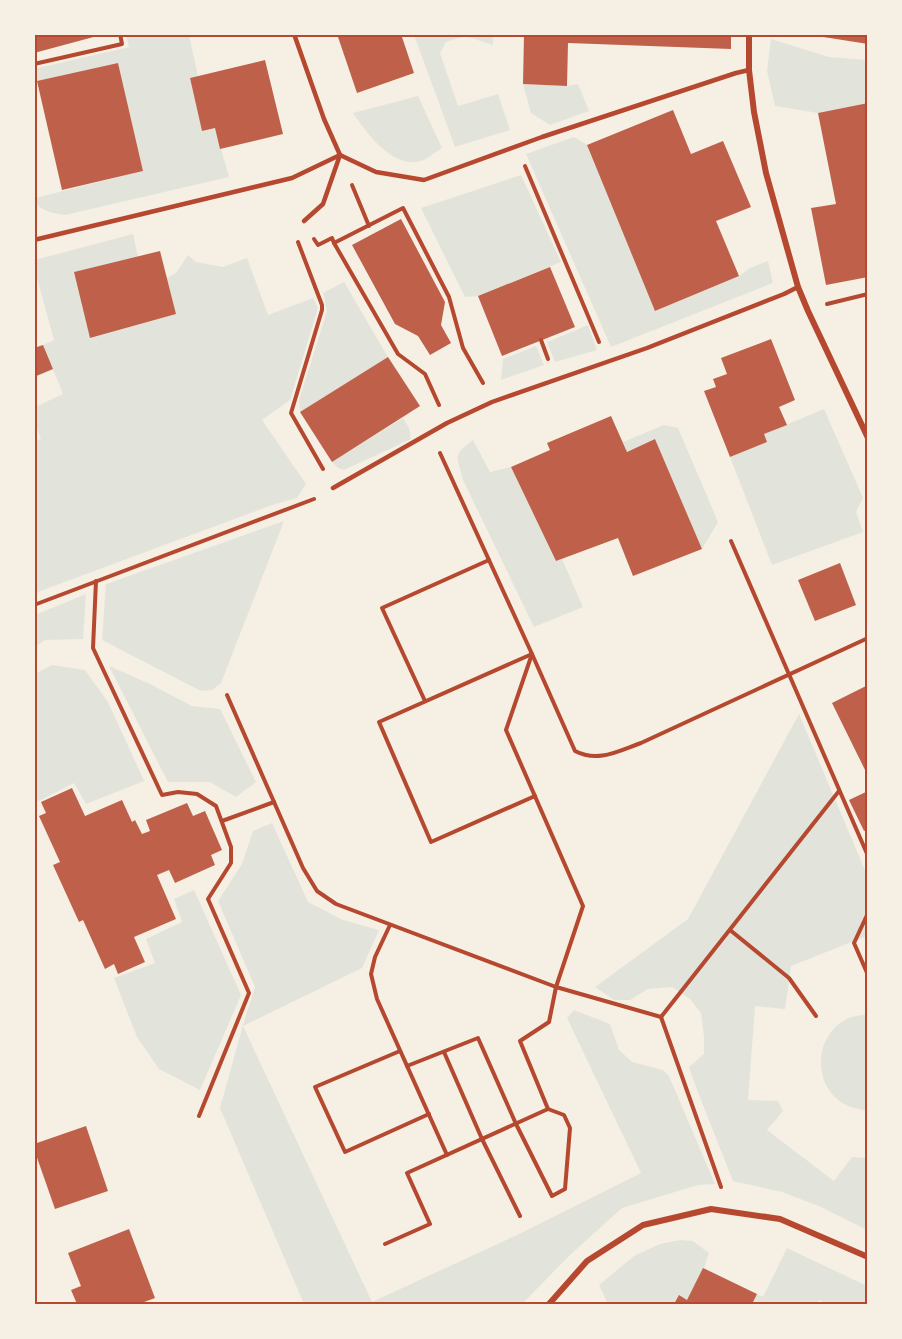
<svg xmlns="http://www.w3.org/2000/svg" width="902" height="1339" font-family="'Varela Round',sans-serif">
  <rect width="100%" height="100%" fill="#f6efe4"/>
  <g fill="#e2e4dc">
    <path d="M 126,35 L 189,35 L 198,76 L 190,78 L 202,131 L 215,128 L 229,177 L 65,215 C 52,213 45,212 35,203 L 35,198 L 143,171 L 118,63 L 35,82 L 34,69 L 129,47 Z"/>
    <polygon points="414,35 493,35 493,45 465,36 446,42 440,53 458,106 498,94 510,130 455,147"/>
    <polygon points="771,39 829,57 867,60 867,103 818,113 775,106 767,71"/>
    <polygon points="523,84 567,86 578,84 589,111 550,125 531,113"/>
    <path d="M 418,96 L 442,148 C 435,152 428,159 421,161 C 392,169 367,133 353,113 Z"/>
    <polygon points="574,137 587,145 656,311 739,276 750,268 768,261 773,283 611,347 526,154"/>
    <polygon points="521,175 561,262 478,296 465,297 421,208"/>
    <polygon points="133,234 138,257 74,272 91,338 176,314 167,278 176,273 188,255 196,262 223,267 247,258 268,315 313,298 318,308 290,400 262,420 306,484 297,498 272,505 35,593 34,442 41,439 35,424 35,407 63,394 43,345 54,340 35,271 35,260"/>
    <polygon points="344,282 388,357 300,412 299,400 327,311 323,293"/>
    <polygon points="588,325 597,350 555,362 547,342"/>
    <polygon points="536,346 544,365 501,380 503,359"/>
    <polygon points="824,409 863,498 856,512 863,532 772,565 730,457 767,442 764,434"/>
    <polygon points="403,418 409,428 411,439 344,470 338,468 332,462"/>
    <polygon points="664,425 678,428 718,522 702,549 655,439 627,452 623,442"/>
    <path d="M 473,440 L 490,472 L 511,467 L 556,561 L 562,559 L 583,607 L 534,627 L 463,480 C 457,456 452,455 473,440 Z"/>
    <polygon points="284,521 221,683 212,690 201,691 102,640 106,584"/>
    <polygon points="86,594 83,639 45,640 35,647 35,615"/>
    <polygon points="52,665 85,670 108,702 144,781 86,804 74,783 35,803 35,674"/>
    <polygon points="109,666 150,684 192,706 220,709 256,782 236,797 210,782 168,782"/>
    <polygon points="799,714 867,875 867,936 791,966 785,1009 755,1006 748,1100 778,1101 783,1111 767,1130 834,1181 852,1157 867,1158 867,1230 821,1207 782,1192 733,1181 697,1090 689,1067 704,1054 704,1037 701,1013 690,999 672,987 648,989 630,1000 614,1000 595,987 688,919"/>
    <polygon points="272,823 308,902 343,920 379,930 362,968 243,1026 372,1302 519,1234 641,1173 567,1018 574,1010 610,1024 619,1050 632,1062 663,1070 669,1076 715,1184 698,1185 622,1208 569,1256 522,1304 304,1304 220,1108 243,1025 255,987 218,901 242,864 253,831"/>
    <polygon points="194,890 241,995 200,1090 159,1069 137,1037 114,978 155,963 146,939 182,922 174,899"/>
    <path d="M 863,1015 L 868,1015 L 867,1111 C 859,1109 851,1108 844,1104 C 811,1085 814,1033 849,1018 C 853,1016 859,1016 863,1015 Z"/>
    <polygon points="680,1240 693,1241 709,1253 704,1268 763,1297 787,1248 867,1286 867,1304 827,1304 819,1300 816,1304 608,1304 599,1285 634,1256 660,1244"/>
  </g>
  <g fill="#bf614a">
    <polygon points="34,34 101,34 101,35 34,53"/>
    <polygon points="337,34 401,34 414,73 357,93"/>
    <polygon points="524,34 731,34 731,49 568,43 567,86 523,84"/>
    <polygon points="818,34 868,34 868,44 817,36"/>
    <polygon points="265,60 283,134 220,149 215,128 202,131 190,78"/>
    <polygon points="118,63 143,171 62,190 37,81"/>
    <polygon points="868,103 868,277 826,285 811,208 836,204 818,113"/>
    <polygon points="673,110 691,154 723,141 751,207 716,221 739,276 655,311 587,145"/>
    <polygon points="401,219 445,302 441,325 451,343 430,355 418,336 395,324 352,245"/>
    <polygon points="160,251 176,314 90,338 74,272"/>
    <polygon points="550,267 575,327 502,356 478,296"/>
    <polygon points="771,339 795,400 779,407 787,425 764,434 767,442 730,457 704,391 716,387 713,379 727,374 721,358"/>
    <polygon points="43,345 53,369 34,377 34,348"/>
    <polygon points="388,357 420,406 332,462 300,412"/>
    <polygon points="611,416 627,452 655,439 702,549 633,576 618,538 556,561 511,467 550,450 547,443"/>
    <polygon points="840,563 856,605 815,621 798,580"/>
    <polygon points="868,685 868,776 832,703"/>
    <polygon points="72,788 85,816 122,800 132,822 135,820 142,834 150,831 146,820 187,803 193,816 205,811 222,850 211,855 215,865 175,883 169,870 157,875 176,919 134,937 145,962 118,974 114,964 105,969 83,920 79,922 53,865 60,862 39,816 46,813 41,802"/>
    <polygon points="868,791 868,829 864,831 849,800"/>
    <polygon points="86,1126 108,1191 55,1209 34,1149 34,1144"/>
    <polygon points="129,1229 155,1298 139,1304 77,1304 71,1290 81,1286 68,1253"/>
    <polygon points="703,1268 757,1294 752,1304 674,1304 679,1295 687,1300"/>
  </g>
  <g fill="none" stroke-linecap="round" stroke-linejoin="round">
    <g stroke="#b5482f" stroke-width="4">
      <polyline points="34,64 122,44 120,34"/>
      <polyline points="525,166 599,342"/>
      <polyline points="352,185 369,226"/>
      <polyline points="314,239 318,245 332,238 334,243"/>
      <polyline points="298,242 322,305 322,310 291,413 323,469"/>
      <polyline points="827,304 868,294"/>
      <polyline points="541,340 548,359"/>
      <polyline points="439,405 425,374 398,354 334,243 403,208 449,297 463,348 483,383"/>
      <polyline points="440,453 532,654 506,730 583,906 556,987 661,1017 721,1187"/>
      <polyline points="731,541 868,856"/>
      <polyline points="96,581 93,648 162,795 178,792 197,794 216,806 231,847 231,863 208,899 249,993 199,1116"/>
      <polyline points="34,605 314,499"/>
      <polyline points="227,695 303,868 317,891 336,904 556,987 549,1022 520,1041 548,1109 407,1173 430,1224 385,1244"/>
      <polyline points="425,701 382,608 489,560"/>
      <path d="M 535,796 L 431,842 L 379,722 L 532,654 L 575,751 C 598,763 618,751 641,743 L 868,638"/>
      <polyline points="222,821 274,802"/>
      <polyline points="868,913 854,943 868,975"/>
      <polyline points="390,925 375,957 371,974 377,999 447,1155"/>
      <polyline points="730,930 789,978 816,1016"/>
      <polyline points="661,1017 839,791"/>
      <polyline points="400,1051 315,1087 345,1152 429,1114"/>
      <polyline points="444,1052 482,1139 520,1216"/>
      <polyline points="407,1066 478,1038 516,1124 552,1196 565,1189 570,1128 564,1115 548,1109"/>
    </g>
    <g stroke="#b5482f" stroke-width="4.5">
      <polyline points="294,34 324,119 340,155 376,172 424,180 542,137 736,73 749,70"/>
      <polyline points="304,221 323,204 340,155"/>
      <polyline points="34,240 292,178 340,155"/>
      <polyline points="333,488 447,423 492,402 647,348 784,294 798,287"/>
    </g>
    <g stroke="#b5482f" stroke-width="6">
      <polyline points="749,34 749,70 754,112 766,173 798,287 808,311 868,438"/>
      <polyline points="549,1304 587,1261 643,1225 711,1209 780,1219 868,1257"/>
    </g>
  </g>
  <rect width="902" height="1339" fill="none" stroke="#f6efe4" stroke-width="72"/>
  <rect x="36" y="36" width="830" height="1267" fill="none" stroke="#b5482f" stroke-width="2"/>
</svg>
